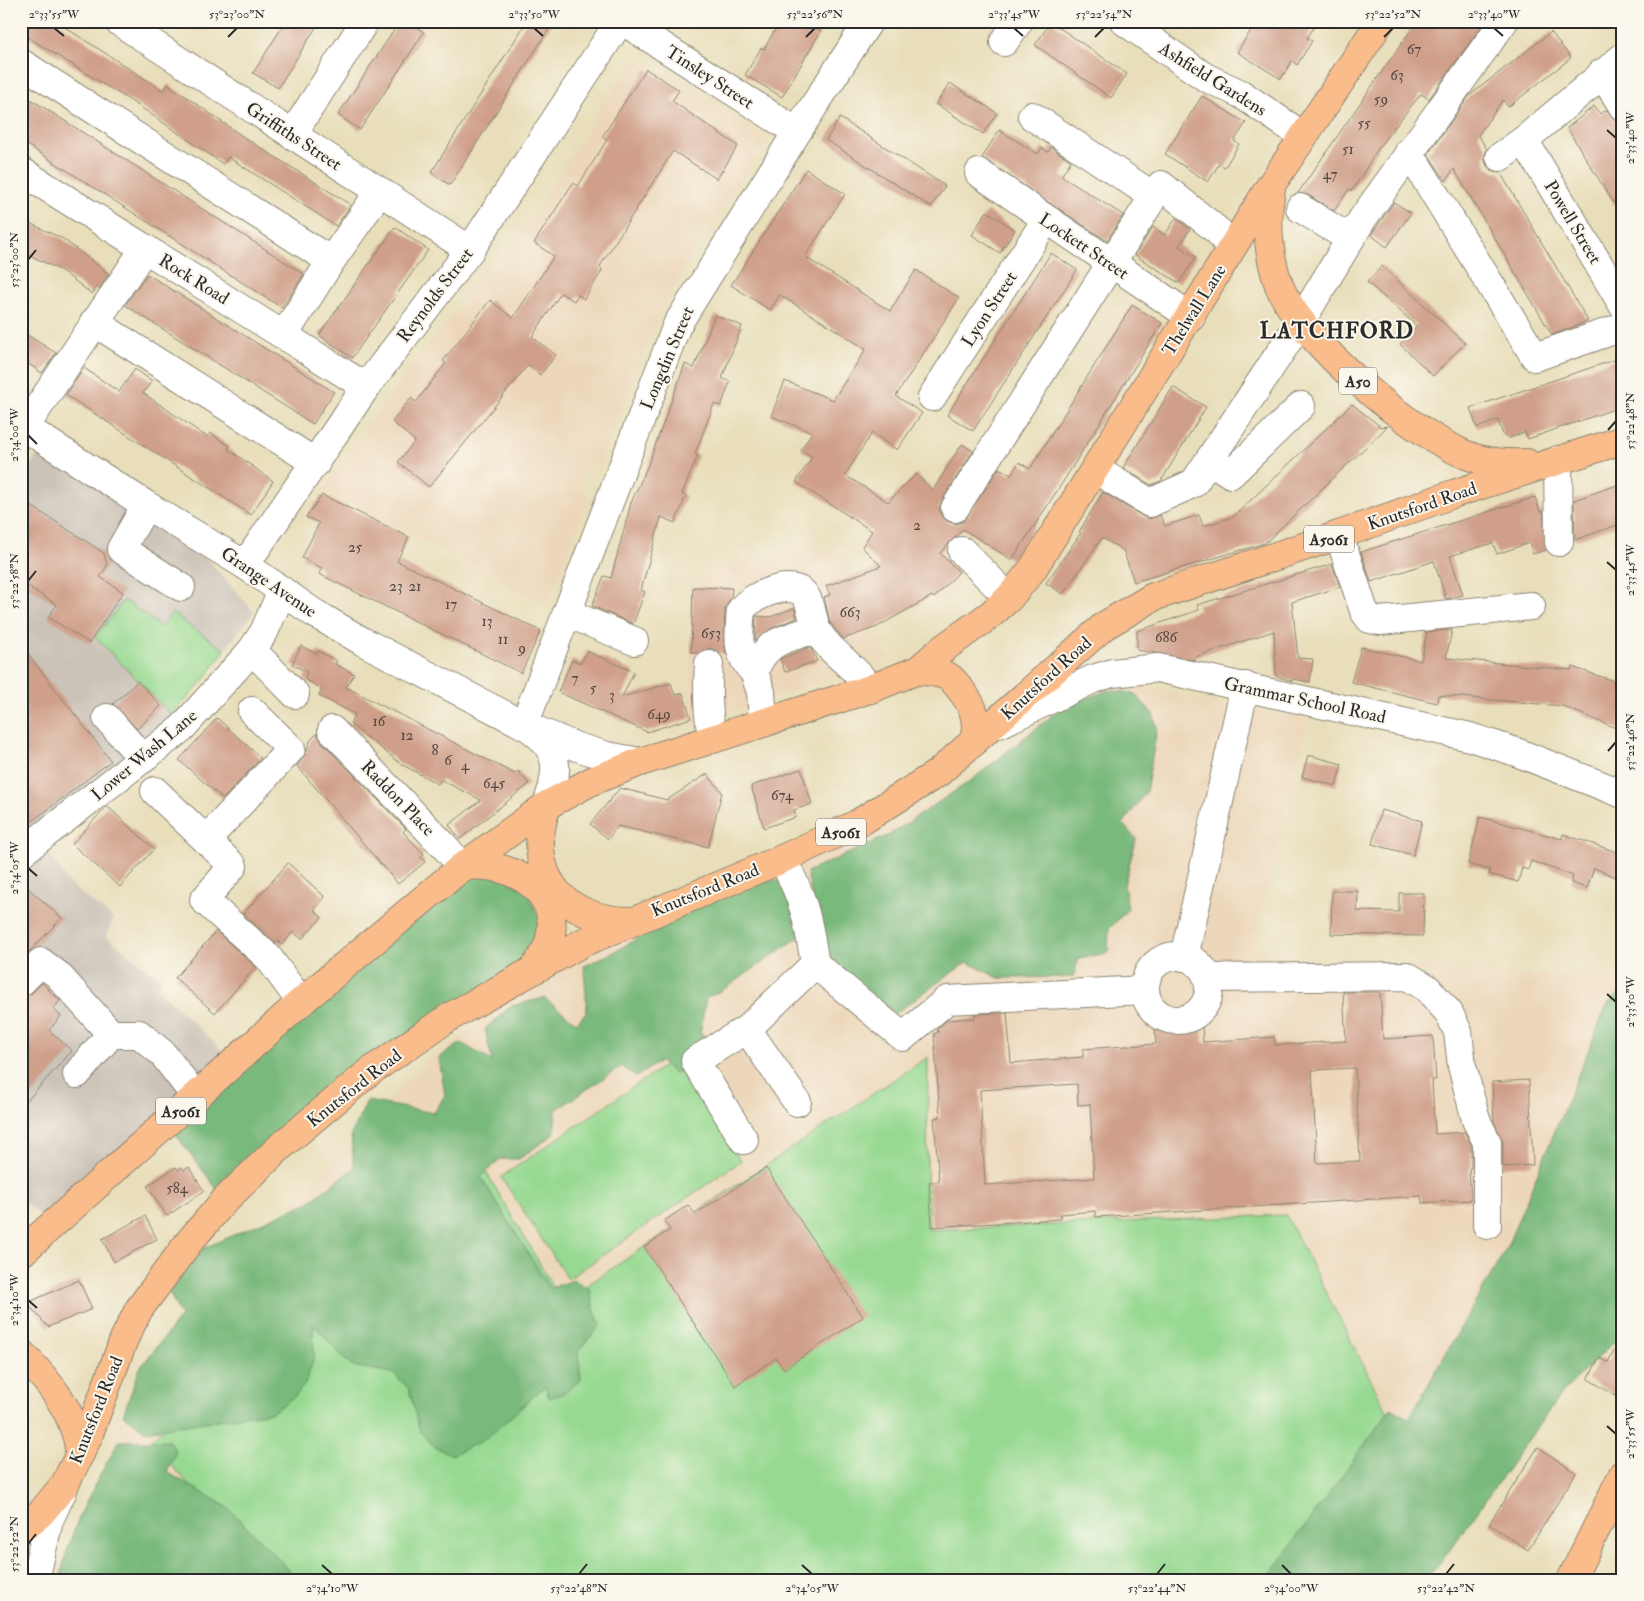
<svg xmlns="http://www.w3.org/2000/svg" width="1644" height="1601" font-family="'IM FELL Double Pica',serif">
  <rect width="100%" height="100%" fill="#fbf7ec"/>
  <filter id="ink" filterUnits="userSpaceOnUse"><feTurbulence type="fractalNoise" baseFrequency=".02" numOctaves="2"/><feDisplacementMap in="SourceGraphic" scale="10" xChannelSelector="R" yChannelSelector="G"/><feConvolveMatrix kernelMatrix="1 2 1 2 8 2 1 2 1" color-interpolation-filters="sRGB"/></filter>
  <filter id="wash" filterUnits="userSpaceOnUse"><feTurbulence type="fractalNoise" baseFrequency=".0096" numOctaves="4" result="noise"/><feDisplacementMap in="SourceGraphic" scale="20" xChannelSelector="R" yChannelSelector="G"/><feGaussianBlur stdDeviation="1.12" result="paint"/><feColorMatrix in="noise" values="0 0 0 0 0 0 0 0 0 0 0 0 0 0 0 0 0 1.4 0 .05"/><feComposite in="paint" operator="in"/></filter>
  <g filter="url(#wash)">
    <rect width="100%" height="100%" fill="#e8deba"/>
    <g fill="#ecd7ba">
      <polygon points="1320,21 1348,21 1339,34"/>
      <polygon points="634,56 762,136 765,145 713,225 704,222 692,230 692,243 697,248 659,313 599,468 591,467 584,471 580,481 583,490 589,495 547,605 323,490 396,386 528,224"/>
      <polygon points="813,544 844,555 887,659 690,726 691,584 730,567"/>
      <polygon points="1122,681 1215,702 1308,718 1253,947 1347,964 1433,967 1623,982 1623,1046 1326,1580 103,1498 152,1354 422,1066 556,968 891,825 987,768 1051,710"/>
    </g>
    <polygon fill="#cbc2b8" points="43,445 208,560 254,612 225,650 172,613 161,628 124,601 95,636 172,715 32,834 45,848 69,884 113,918 107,937 162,980 157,988 225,1053 52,1226 21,1198 21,482"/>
    <g fill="#97d991" stroke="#61825e">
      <polygon points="124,600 161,627 172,613 225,650 204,680 172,715 95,637"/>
      <polygon points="928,1057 927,1177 929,1230 1286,1215 1401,1438 1303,1580 277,1580 149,1441 485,1170 562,1302"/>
      <polygon points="673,1060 741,1161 568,1279 501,1177"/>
    </g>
    <g fill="#79b97b" stroke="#527253">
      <polygon points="1108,690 1134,693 1153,714 1157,728 1146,792 1123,824 1136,839 1124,885 1128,909 1109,929 1108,953 1079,958 1073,977 999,978 967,962 891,1016 825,962 807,872 889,835 972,780 1059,710"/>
      <polygon points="462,867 522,877 549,944 448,1018 225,1200 177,1136 169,1121"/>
      <polygon points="755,879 781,881 802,935 726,988 706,998 700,1033 710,1039 703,1059 674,1073 660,1061 636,1077 622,1066 556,1110 554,1134 519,1159 500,1159 481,1177 550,1288 574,1280 590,1289 594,1310 601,1325 578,1351 581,1379 566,1392 549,1398 545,1386 486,1439 452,1455 435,1447 420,1432 409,1389 393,1373 351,1366 313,1324 314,1358 305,1384 295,1396 272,1412 146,1431 123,1415 140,1368 181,1316 169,1292 204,1248 309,1202 354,1168 351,1135 367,1101 434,1113 445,1095 439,1058 461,1043 492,1061 485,1029 511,1006 544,998 577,1023 587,1011 584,966 614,952 697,904"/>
      <polygon points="1623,990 1623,1330 1617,1339 1561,1394 1449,1551 1424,1580 1266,1580 1391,1408 1409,1418 1507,1247 1607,1005"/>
      <path d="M 119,1441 L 169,1441 L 176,1451 L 167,1472 L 227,1507 L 299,1580 L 60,1580 C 70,1527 93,1487 119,1441 Z"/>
    </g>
    <g id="blocks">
      <g fill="#cf9f89" fill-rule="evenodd">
        <polygon points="21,21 55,21 164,91 168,84 242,136 351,205 336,226 228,157 223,164 142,108 21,33"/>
        <polygon points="286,21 320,21 278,88 253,73"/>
        <polygon points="400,21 408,21 424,32 360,130 338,115"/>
        <polygon points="527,21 554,21 450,185 431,173"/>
        <polygon points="780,21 803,21 821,31 782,97 745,75 761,48 764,49"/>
        <polygon points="1257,21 1318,21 1307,38 1312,41 1297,65 1292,61 1281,79 1237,52"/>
        <polygon points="1417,21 1485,21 1429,99 1421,94 1381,144 1352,191 1349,189 1334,211 1308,195 1298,193"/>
        <polygon points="1051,22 1127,74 1111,98 1035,45"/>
        <polygon points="1551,32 1571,58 1508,107 1503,100 1478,135 1487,149 1484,158 1487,166 1493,171 1500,172 1588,321 1552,335 1454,169 1446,181 1428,154 1469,96"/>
        <polygon points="646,69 679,90 672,101 738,146 717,179 673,151 600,266 602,271 584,299 578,295 574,301 561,293 532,337 556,355 540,375 528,365 429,487 398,462 415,441 392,422 411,398 416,402 446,363 443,361 490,300 513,318 554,256 534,243 573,183 578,186 607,140 602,137"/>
        <polygon points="950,83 997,113 983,134 936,104"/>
        <polygon points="21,93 304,274 282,308 21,141"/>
        <polygon points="1202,96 1246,123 1234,141 1239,144 1225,167 1219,164 1208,182 1165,154"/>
        <polygon points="1594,106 1600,114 1607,110 1615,120 1623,123 1623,218 1567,128"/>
        <polygon points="840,118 945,186 931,207 826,140"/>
        <polygon points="999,130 1038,154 1042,148 1048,152 1051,147 1071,161 1061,176 1123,215 1107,241 982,158"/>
        <polygon points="806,169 845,194 805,257 890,311 916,270 959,298 896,396 922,413 897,450 872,433 845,475 888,502 916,474 933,490 962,444 973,451 942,500 939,508 941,516 947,521 955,524 963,522 999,468 1011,475 1019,462 1030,469 1132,305 1162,323 1066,477 1012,560 963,529 940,553 959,572 934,598 932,596 877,627 843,639 830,622 824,597 830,595 826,586 881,566 862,547 872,531 796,482 812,457 801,450 812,432 771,416 785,381 833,400 866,349 780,295 770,310 731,285"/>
        <polygon points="1394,202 1411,213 1387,247 1371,235"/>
        <polygon points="987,211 1015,230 1000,253 972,235"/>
        <polygon points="1176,218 1190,229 1179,246 1196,257 1179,283 1135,255 1153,227 1165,235"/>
        <polygon points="21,219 63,239 109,274 99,289 97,287 92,294 62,271 21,251"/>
        <polygon points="395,227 428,250 352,358 319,335"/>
        <polygon points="1051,253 1077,270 973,431 947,415"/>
        <polygon points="1382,266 1465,343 1433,376 1400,344 1417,326 1367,282"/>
        <polygon points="147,274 334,392 313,424 125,305"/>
        <polygon points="715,315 742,326 722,378 730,382 721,406 714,404 695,454 698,455 682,494 686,496 675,523 661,517 641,590 645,592 633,624 592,606 604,576 611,578 631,503 648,465 685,364 694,368"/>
        <polygon points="21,331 56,353 42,373 21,359"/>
        <polygon points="1623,357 1623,406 1528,439 1525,432 1510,438 1503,435 1498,420 1477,428 1470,408"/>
        <polygon points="84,368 119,392 135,369 152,381 143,393 207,437 210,433 230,446 228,449 273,481 251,515 66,395"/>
        <polygon points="1173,387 1206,407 1161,481 1151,485 1123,468"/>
        <polygon points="1352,404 1381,427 1388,426 1265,543 1134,582 1123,550 1102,538 1063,594 1046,583 1081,533 1079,532 1103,492 1142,516 1149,519 1160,515 1165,526 1199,515 1203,526 1233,517"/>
        <polygon points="1623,483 1623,523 1575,540 1574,500"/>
        <polygon points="322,495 409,537 397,561 541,631 521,673 319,574 322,568 302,558 319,523 306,517"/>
        <polygon points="1535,497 1540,512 1543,511 1546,550 1533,554 1529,543 1497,554 1493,543 1450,556 1463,595 1446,599 1434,561 1371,582 1361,552"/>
        <polygon points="30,505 104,553 107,566 100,577 123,592 89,643 48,617 57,605 21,582 21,519"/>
        <polygon points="1332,564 1340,587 1292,602 1298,658 1313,659 1310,682 1293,679 1292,681 1276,676 1274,631 1195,657 1194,660 1137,650 1137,631 1199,610 1197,605"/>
        <polygon points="693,587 732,588 731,597 725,609 724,636 726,654 710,648 699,653 691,652"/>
        <polygon points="794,608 797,618 772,628 755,640 756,616 770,617"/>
        <polygon points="1452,630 1446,658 1571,670 1572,667 1623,684 1623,731 1562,706 1438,695 1437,703 1351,682 1361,647 1421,661 1427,632"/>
        <polygon points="21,645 111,761 21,830"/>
        <polygon points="301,646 317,654 318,651 337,661 335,664 354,674 346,687 515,774 518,771 529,784 460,839 449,825 481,800 441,780 438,784 401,764 350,724 355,714 319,696 322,689 304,679 307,672 292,664"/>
        <polygon points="810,647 817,661 785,672 780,659"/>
        <polygon points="587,651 634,672 622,697 671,683 675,695 683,693 691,718 647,732 558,692 572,660 581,663"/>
        <polygon points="138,681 161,706 137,729 113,704"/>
        <polygon points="217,718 261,758 223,799 179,760"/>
        <polygon points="317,733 321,741 406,829 403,832 424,854 421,857 425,862 398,884 297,766 306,753 310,741"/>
        <polygon points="1308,755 1342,764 1336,786 1302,777"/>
        <polygon points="801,769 812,804 794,810 796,817 764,828 751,786"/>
        <polygon points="707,774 722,792 708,847 618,826 608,839 590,824 620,788 667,800"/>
        <polygon points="107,806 154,849 120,887 72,844"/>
        <polygon points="1381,810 1422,821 1413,855 1372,844"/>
        <polygon points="1480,817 1562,839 1563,834 1623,854 1623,880 1594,868 1587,888 1571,883 1573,876 1531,861 1528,870 1522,868 1518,882 1489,874 1490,870 1468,864"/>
        <polygon points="288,863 325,897 314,910 322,917 302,939 293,932 282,945 278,941 276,943 243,914"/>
        <polygon points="21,882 62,918 21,960"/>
        <polygon points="1332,891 1358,891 1357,911 1399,912 1399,893 1424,893 1423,936 1331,934"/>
        <polygon points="216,931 256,967 215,1013 175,978"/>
        <polygon points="42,983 60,1001 53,1009 61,1016 49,1030 72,1051 21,1107 21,997 32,993"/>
        <path d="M 1343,992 L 1380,992 L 1383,1039 L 1433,1036 L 1436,1080 L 1432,1080 L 1435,1134 L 1465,1132 L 1471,1146 L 1471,1168 L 1469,1169 L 1471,1200 L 1422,1203 L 1421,1196 L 1096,1217 L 1095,1211 L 1061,1214 L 1061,1219 L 932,1227 L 929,1182 L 939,1182 L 934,1118 L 940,1117 L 934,1033 L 938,1033 L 937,1029 L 947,1020 L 975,1018 L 975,1014 L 1007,1013 L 1011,1063 L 1083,1057 L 1083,1049 L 1156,1044 L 1155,1029 L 1202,1026 L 1203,1042 L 1274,1037 L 1275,1045 L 1346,1041 ZM 1355,1068 L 1360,1161 L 1317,1163 L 1312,1070 ZM 1077,1084 L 1078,1105 L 1090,1104 L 1094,1178 L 985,1185 L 980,1090 Z"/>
        <polygon points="1529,1080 1533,1165 1503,1167 1503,1142 1494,1122 1492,1082"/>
        <polygon points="176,1167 178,1170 182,1167 184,1170 189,1167 204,1191 167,1216 147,1186"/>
        <polygon points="766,1168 863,1317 784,1369 776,1358 735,1386 644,1247 670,1230 664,1221 688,1205 695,1214"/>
        <polygon points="145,1216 157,1239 114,1262 102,1239"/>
        <polygon points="79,1280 92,1309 48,1327 27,1303"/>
        <polygon points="1623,1332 1623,1400 1588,1379 1599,1358 1608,1362"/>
        <polygon points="1538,1447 1576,1473 1528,1550 1489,1524"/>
      </g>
    </g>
  </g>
  <g filter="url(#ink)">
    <use href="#blocks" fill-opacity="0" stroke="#8a8472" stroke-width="1"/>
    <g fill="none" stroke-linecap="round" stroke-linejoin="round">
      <g stroke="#8a8472" stroke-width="30">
        <g id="minor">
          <polyline points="118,21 470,250"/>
          <polyline points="623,21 797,132"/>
          <polyline points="1124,21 1205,77 1241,94 1303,136"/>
          <polyline points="1004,42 1019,21"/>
          <polyline points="21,63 331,261"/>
          <polyline points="1602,73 1623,107"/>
          <polyline points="1032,116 1153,196"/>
          <polyline points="292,135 365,21"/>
          <polyline points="1524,140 1623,305"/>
          <polyline points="1409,152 1535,357 1623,327"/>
          <polyline points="1500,157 1524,140 1623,57"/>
          <polyline points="21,171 366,387"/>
          <polyline points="979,173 1191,317"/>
          <polyline points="1300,208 1349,238"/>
          <polyline points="94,322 316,463"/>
          <polyline points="284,335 331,261 380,191"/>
          <polyline points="932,397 1046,220"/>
          <polyline points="21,425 146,505 245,565 314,613 362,641 524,725 577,747 607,756 640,762"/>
          <polyline points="25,427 145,248"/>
          <polyline points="1209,460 1231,474 1301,406"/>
          <polyline points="1558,460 1559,542"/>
          <polyline points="1095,469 1150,503 1194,483 1301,321 1363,218 1504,21"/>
          <polyline points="146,505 121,549 181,587"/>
          <polyline points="955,508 1161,185 1219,232 1231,249"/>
          <polyline points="1339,535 1364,611 1370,619 1380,621 1531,606"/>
          <polyline points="962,551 1009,598"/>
          <polyline points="245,565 366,387 470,250 620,21"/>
          <polyline points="567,613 634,641"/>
          <polyline points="252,650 295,694"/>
          <path d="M 709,664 C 707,690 707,714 713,739"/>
          <path d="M 754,672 C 735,654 739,634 741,610 C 750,596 792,578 805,595 C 811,603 813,619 816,629"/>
          <polyline points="107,718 143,759"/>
          <path d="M 763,723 L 761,692 L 754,672 C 766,639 786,639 816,629 C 831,655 854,664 870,689"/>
          <polyline points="999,724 1093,679 1112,673 1158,668 1470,737 1516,752 1623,794"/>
          <polyline points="524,725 677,325 797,132 869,21"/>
          <polyline points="332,730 447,849 462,867"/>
          <path d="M 532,730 C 562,752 558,773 547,805"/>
          <polyline points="155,791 233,866 204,900 268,957 301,1002"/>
          <polyline points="206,840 291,749 252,711"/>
          <polyline points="21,853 182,728 252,650 264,632 282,591"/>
          <path d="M 782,859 C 804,898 808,920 815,964 L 903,1037 L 947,1000 L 1145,990"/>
          <circle cx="1177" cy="988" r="32"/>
          <polyline points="1184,957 1245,686"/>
          <polyline points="1207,978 1407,976 1427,988 1449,1013 1458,1032 1462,1066 1476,1120 1487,1142 1487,1225"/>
          <polyline points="21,982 41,962 58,975 111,1034"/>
          <polyline points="747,1029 797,1102"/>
          <polyline points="77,1074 111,1034 139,1034 162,1053 196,1097"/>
          <polyline points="744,1140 695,1061 747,1029 815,964"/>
          <polyline points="35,1580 49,1520 63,1490"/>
        </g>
      </g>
      <g stroke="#8a8472" stroke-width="30">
        <polyline id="major" points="1571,1580 1623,1474"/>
      </g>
      <g stroke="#8a8472" stroke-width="30">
        <g id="highway">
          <path d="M 1271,188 C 1266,221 1268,255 1279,285 C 1302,343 1408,430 1464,454 C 1484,463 1505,464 1527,463"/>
          <path d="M 918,670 C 928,672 940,672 949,677 C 953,680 957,685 960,689 C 974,706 980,722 973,743"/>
          <path d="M 547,805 C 524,872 560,920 630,921"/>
          <path d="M 462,867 C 508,858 567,892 548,945 C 545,953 540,961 534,968"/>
          <polyline points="21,1253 301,1002 462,867 547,805 592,781 640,762 870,689 918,670 941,650 990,615 1009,598 1032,570 1271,185 1381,21"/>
          <path d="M 21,1353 C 49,1381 76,1413 80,1454"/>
          <polyline points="21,1529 41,1513 65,1484 87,1439 124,1339 139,1309 189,1242 225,1200 281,1146 368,1073 448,1018 582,943 782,859 857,824 938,773 1104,626 1153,597 1339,535 1456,493 1623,440"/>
        </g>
      </g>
      <use href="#minor" stroke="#fff" stroke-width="28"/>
      <use href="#major" stroke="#fabc8b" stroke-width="28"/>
      <use href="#highway" stroke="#fabc8b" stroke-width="28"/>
    </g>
  </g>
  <path fill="none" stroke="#2b2b2b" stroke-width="2" d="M 54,28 L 64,36M 534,28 L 543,36M 1014,28 L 1023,36M 1494,28 L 1503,36M 228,37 L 237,28M 806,37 L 815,28M 1095,37 L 1104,28M 1384,37 L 1393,28M 1607,130 L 1616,138M 28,260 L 36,250M 1608,430 L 1616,421M 28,435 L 37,444M 1607,562 L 1616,570M 28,581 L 36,571M 1608,751 L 1616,742M 28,868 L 37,876M 1607,994 L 1616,1002M 28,1300 L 37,1308M 1607,1426 L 1616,1434M 28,1544 L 36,1534M 322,1565 L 332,1574M 802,1565 L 812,1574M 1282,1565 L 1291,1574M 579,1574 L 587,1564M 1157,1574 L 1165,1564M 1446,1574 L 1454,1564"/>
  <g text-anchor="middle" stroke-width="4" stroke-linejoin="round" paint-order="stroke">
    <g font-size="15" fill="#544842">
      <text x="1414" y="54">67</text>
      <text x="1397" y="80">63</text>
      <text x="1381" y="104">59</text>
      <text x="1364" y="128">55</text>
      <text x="1348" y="154">51</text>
      <text x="1330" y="179">47</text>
      <text x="917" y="530">2</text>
      <text x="355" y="552">25</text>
      <text x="396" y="591">23</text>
      <text x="415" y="591">21</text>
      <text x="451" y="609">17</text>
      <text x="850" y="617">663</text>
      <text x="487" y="626">13</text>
      <text x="711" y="638">653</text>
      <text x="1166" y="642">686</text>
      <text x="503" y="644">11</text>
      <text x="522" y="653">9</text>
      <text x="575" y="683">7</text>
      <text x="593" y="693">5</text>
      <text x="612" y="700">3</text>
      <text x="659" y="719">649</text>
      <text x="379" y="726">16</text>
      <text x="407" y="740">12</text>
      <text x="435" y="755">8</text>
      <text x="448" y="765">6</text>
      <text x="465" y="770">4</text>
      <text x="494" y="788">645</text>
      <text x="782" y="800">674</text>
      <text x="177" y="1193">584</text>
    </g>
    <g fill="#fbf7ec" stroke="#696865" stroke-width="1">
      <rect x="1339" y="367.5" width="38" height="27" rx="4"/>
      <rect x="1304" y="525.5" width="50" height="27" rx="4"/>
      <rect x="816" y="818.5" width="50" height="27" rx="4"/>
      <rect x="156" y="1097.5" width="50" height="27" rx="4"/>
    </g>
    <g font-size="16" font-weight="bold" fill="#2b2b2b">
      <text x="1358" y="387">A50</text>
      <text x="1329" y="545">A5061</text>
      <text x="841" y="838">A5061</text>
      <text x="181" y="1117">A5061</text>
    </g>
    <g font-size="18" fill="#2b2b2b" stroke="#fbf7ec">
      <text transform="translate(710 77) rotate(33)" y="6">Tinsley Street</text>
      <text transform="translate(1213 79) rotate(32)" y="6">Ashfield Gardens</text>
      <text transform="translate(294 136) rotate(33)" y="6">Griffiths Street</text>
      <text transform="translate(1573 222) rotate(59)" y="6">Powell Street</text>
      <text transform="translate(1084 246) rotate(34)" y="6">Lockett Street</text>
      <text transform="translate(194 279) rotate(32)" y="6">Rock Road</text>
      <text transform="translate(435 295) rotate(-53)" y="6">Reynolds Street</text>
      <text transform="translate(989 309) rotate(-57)" y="6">Lyon Street</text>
      <text transform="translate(1194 310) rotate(-58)" y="6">Thelwall Lane</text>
      <text transform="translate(667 358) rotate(-67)" y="6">Longdin Street</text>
      <text transform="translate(1422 506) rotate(-19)" y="6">Knutsford Road</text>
      <text transform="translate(269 582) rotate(34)" y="6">Grange Avenue</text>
      <text transform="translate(1046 678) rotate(-42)" y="6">Knutsford Road</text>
      <text transform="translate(1305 700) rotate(12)" y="6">Grammar School Road</text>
      <text transform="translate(144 755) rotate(-40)" y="6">Lower Wash Lane</text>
      <text transform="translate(398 798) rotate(46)" y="6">Raddon Place</text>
      <text transform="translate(705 890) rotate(-22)" y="6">Knutsford Road</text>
      <text transform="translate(354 1088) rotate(-38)" y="6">Knutsford Road</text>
      <text transform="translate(96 1410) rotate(-68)" y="6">Knutsford Road</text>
    </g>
    <g font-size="22" font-weight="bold" letter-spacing="1" fill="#2b2b2b" stroke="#fbf7ec">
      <text x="1337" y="338">LATCHFORD</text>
    </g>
  </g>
  <rect width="1644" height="1601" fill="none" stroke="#fbf7ec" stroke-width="55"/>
  <rect x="28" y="28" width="1588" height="1546" fill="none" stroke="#2b2b2b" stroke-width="2"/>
  <g font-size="12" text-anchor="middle" fill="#2b2b2b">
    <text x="54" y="18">2°33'55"W</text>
    <text x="237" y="18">53°23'00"N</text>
    <text x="534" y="18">2°33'50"W</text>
    <text x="815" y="18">53°22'56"N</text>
    <text x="1014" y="18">2°33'45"W</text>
    <text x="1104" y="18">53°22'54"N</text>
    <text x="1393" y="18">53°22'52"N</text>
    <text x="1494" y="18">2°33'40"W</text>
    <text transform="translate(1630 138) rotate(-90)" y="4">2°33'40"W</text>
    <text transform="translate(14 260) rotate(-90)" y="4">53°23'00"N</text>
    <text transform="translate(1630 421) rotate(-90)" y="4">53°22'48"N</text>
    <text transform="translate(14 435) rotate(-90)" y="4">2°34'00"W</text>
    <text transform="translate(1630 570) rotate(-90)" y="4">2°33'45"W</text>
    <text transform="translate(14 581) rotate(-90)" y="4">53°22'58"N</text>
    <text transform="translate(1630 742) rotate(-90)" y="4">53°22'46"N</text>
    <text transform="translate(14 868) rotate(-90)" y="4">2°34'05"W</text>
    <text transform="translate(1630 1002) rotate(-90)" y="4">2°33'50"W</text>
    <text transform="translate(14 1300) rotate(-90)" y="4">2°34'10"W</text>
    <text transform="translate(1630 1434) rotate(-90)" y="4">2°33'55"W</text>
    <text transform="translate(14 1544) rotate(-90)" y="4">53°22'52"N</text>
    <text x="332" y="1592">2°34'10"W</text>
    <text x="579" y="1592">53°22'48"N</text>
    <text x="812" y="1592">2°34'05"W</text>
    <text x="1157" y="1592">53°22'44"N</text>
    <text x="1291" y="1592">2°34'00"W</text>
    <text x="1446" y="1592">53°22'42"N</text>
  </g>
</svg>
